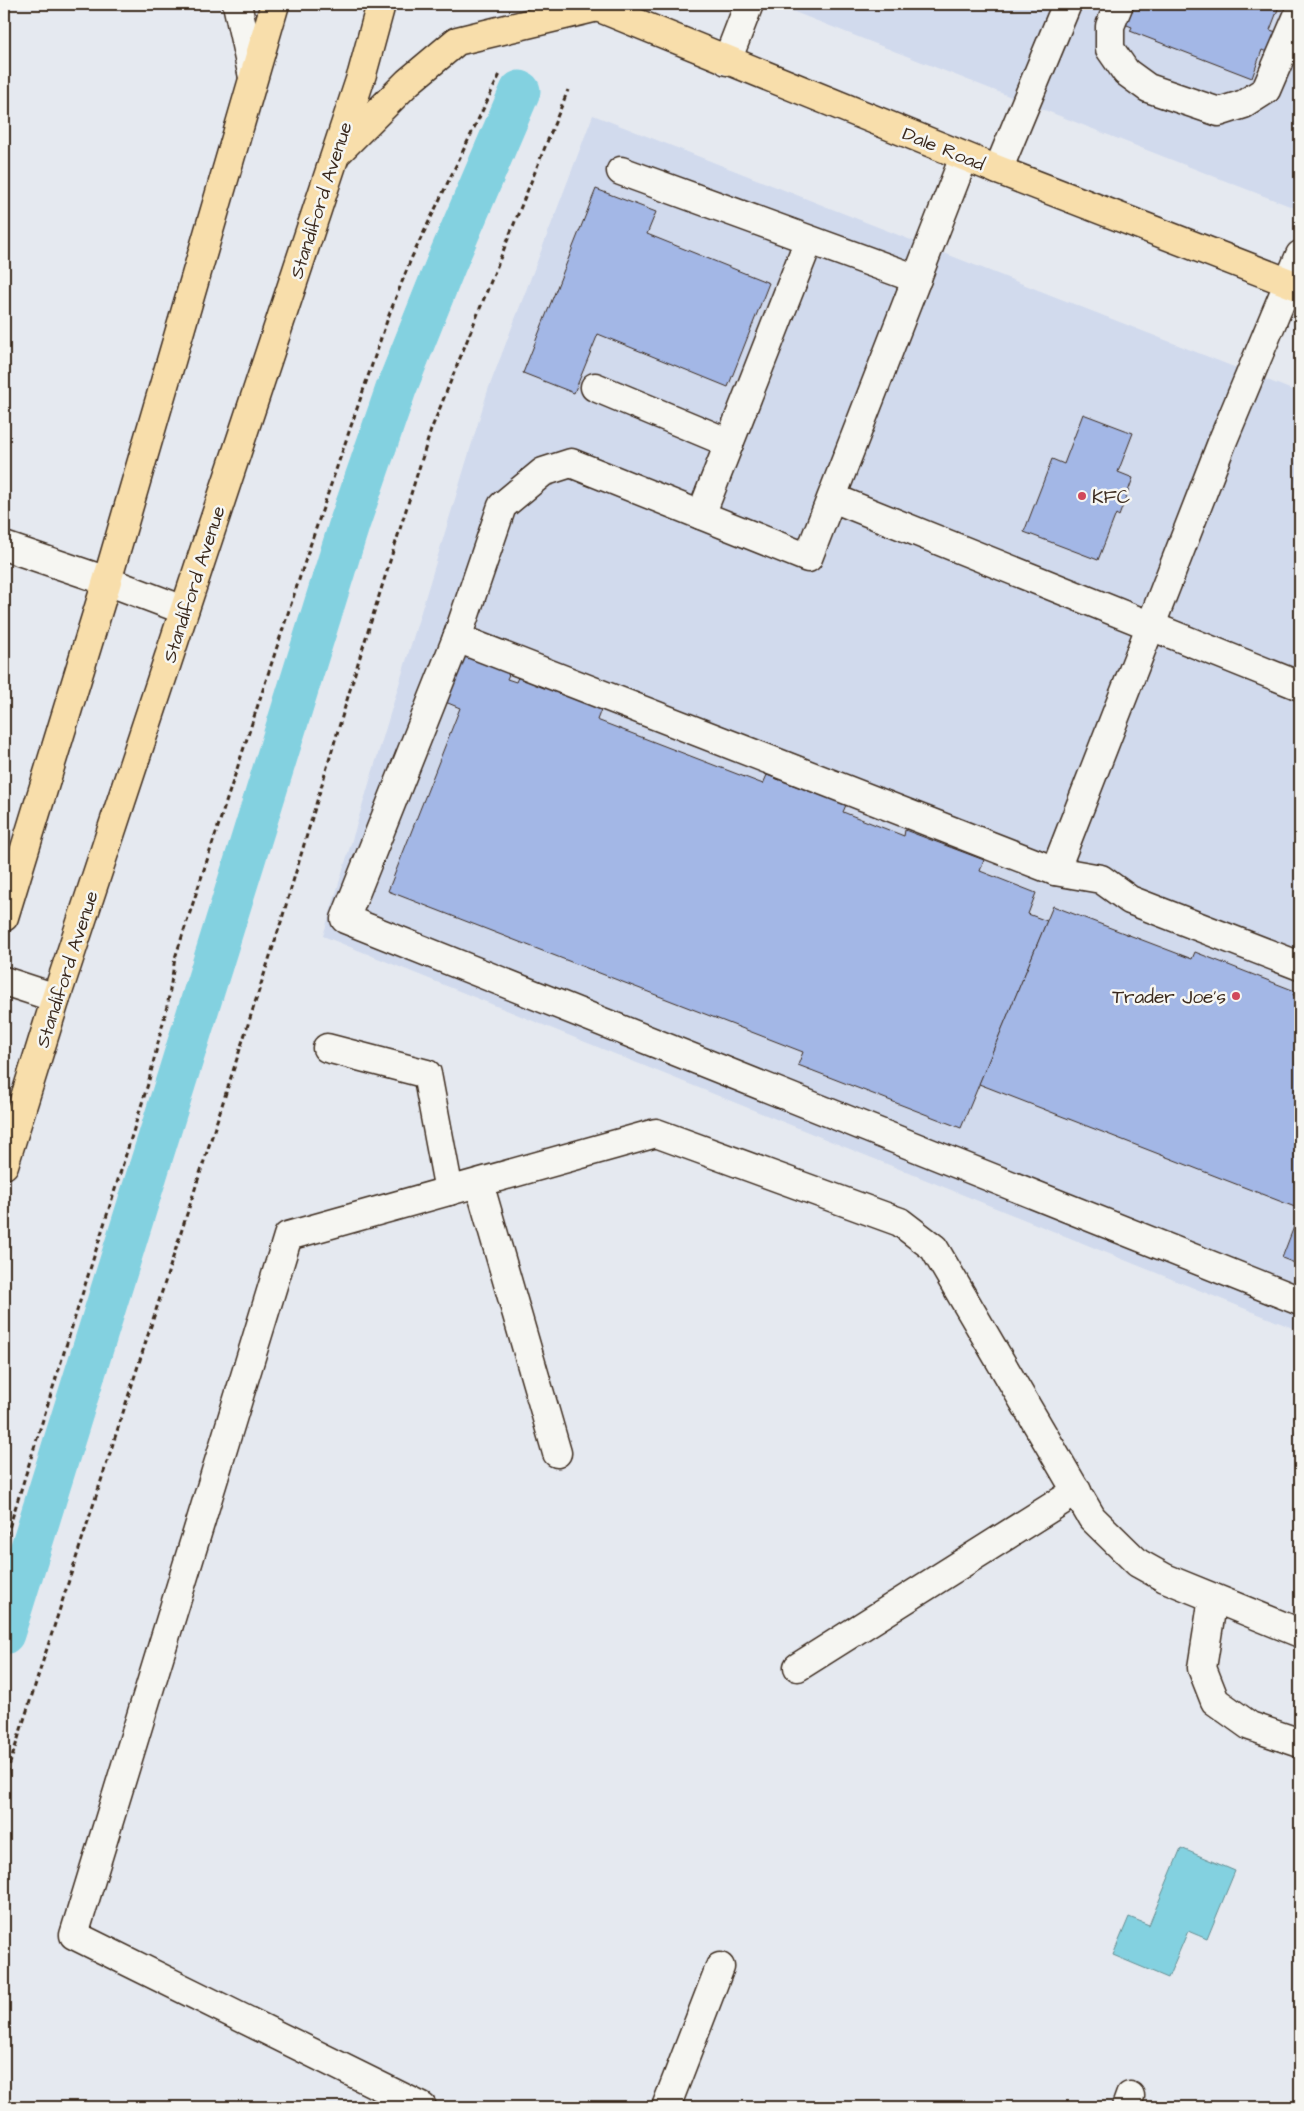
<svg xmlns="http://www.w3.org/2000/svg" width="1304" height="2111" font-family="'Architects Daughter',sans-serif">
  <rect width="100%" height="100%" fill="#e5e9f0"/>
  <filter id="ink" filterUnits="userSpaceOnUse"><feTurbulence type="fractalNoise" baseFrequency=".02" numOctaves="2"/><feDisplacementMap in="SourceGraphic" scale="10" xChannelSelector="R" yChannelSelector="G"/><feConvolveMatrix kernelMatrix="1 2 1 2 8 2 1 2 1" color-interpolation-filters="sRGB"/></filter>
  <g filter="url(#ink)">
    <g fill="#d1daed">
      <polygon points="774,4 1300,4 1300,210"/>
      <polygon points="593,115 1300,393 1300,1331 323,936 488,390"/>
    </g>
    <polygon fill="#83d1e0" stroke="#668e92" points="1181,1848 1235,1871 1207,1939 1188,1931 1168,1978 1113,1955 1129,1917 1149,1925"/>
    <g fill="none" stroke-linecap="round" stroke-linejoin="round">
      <polyline stroke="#83d1e0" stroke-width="41" points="4,1634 350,522 396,389 446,264 520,91"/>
    </g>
    <g fill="#a3b7e6" stroke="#3b2a1e">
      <polygon points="1130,4 1280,4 1270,30 1280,33 1271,54 1262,50 1252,78 1130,31 1132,27 1119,22"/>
      <polygon points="596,189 656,212 647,234 769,283 728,387 598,334 574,393 523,373"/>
      <polygon points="1083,414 1133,433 1118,472 1133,478 1119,516 1116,514 1098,560 1024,532 1052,459 1064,464"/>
      <polygon points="462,653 510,672 507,679 516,682 519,675 602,707 597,720 763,784 767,775 846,805 843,812 904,836 905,830 984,860 980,871 1036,893 1028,914 1047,921 961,1128 798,1065 803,1052 388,891 460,708 443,701"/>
      <polygon points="1053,906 1192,959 1195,952 1295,991 1293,995 1300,998 1300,1209 979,1084"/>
      <polygon points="1300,1211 1300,1265 1282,1258"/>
    </g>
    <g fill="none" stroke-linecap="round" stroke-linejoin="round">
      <g stroke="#3b2a1e" stroke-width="31">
        <g id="minor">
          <polyline points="237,4 253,77"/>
          <polyline points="1119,4 1110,26 1110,49 1126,72 1148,88 1219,112 1244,104 1266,90 1300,11"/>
          <polyline points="727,61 749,4"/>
          <polyline points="964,157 808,558 571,463 543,472 502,506 457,638 345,919 1300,1301"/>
          <polyline points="998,170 1067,4"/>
          <polyline points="621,171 917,279"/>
          <polyline points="595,387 729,443"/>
          <polyline points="833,498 1300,686"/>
          <polyline points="701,515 809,240"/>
          <polyline points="4,546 107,581 184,610"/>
          <polyline points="457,638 1055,871 1101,879 1130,900 1300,966"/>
          <polyline points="1055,871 1223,440 1300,255"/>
          <polyline points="4,981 56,998"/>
          <polyline points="327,1048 427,1074 449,1191"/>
          <polyline points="479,1183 557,1453"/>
          <polyline points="1213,1598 1202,1668 1215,1701 1250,1726 1300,1743"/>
          <polyline points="798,1667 1077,1491"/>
          <polyline points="422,2107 74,1935 288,1236 656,1133 900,1222 934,1248 1092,1518 1138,1563 1165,1578 1300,1633"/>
          <polyline points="666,2107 720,1967"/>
          <polyline points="1126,2107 1130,2096"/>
        </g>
      </g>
      <g stroke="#3b2a1e" stroke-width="31">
        <g id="major">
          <polyline points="590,4 998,170 1300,287"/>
          <polyline points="339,151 408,82 457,41 598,7"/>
          <polyline points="4,917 107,581 275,4"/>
          <polyline points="4,1165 56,998 362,74 381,4"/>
        </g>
      </g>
      <g stroke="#3b2a1e" stroke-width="3" stroke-dasharray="5 4" stroke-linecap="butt">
        <polyline points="4,1544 148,1084 168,1002 175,958 312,540 389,315 411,259 501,72"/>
        <polyline points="4,1782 281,922 358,663 431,430 568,90"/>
      </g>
      <use href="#minor" stroke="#f6f6f2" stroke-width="28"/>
      <use href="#major" stroke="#f8deab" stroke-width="28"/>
    </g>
  </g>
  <g fill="#d1495b" stroke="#f6f6f2" stroke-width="2">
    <circle cx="1082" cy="496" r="5"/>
    <circle cx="1236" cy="996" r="5"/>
  </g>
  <g text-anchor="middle" stroke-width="5" stroke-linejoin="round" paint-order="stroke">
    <g font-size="19" fill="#3b2a1e" stroke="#f6f6f2">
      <text transform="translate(944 148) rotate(22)" y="7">Dale Road</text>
      <text transform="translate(320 200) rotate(-72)" y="7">Standiford Avenue</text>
      <text transform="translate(193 584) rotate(-72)" y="7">Standiford Avenue</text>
      <text transform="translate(66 969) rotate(-72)" y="7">Standiford Avenue</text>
    </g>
    <g font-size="19" fill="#3b2a1e" stroke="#f6f6f2" text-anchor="start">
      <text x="1092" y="503">KFC</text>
      <text x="1226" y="1003" text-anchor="end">Trader Joe's</text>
    </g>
  </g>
  <rect width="1304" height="2111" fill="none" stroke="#f6f6f2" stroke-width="20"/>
  <rect x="10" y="10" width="1284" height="2091" fill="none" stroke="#3b2a1e" stroke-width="2" filter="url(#ink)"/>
</svg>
